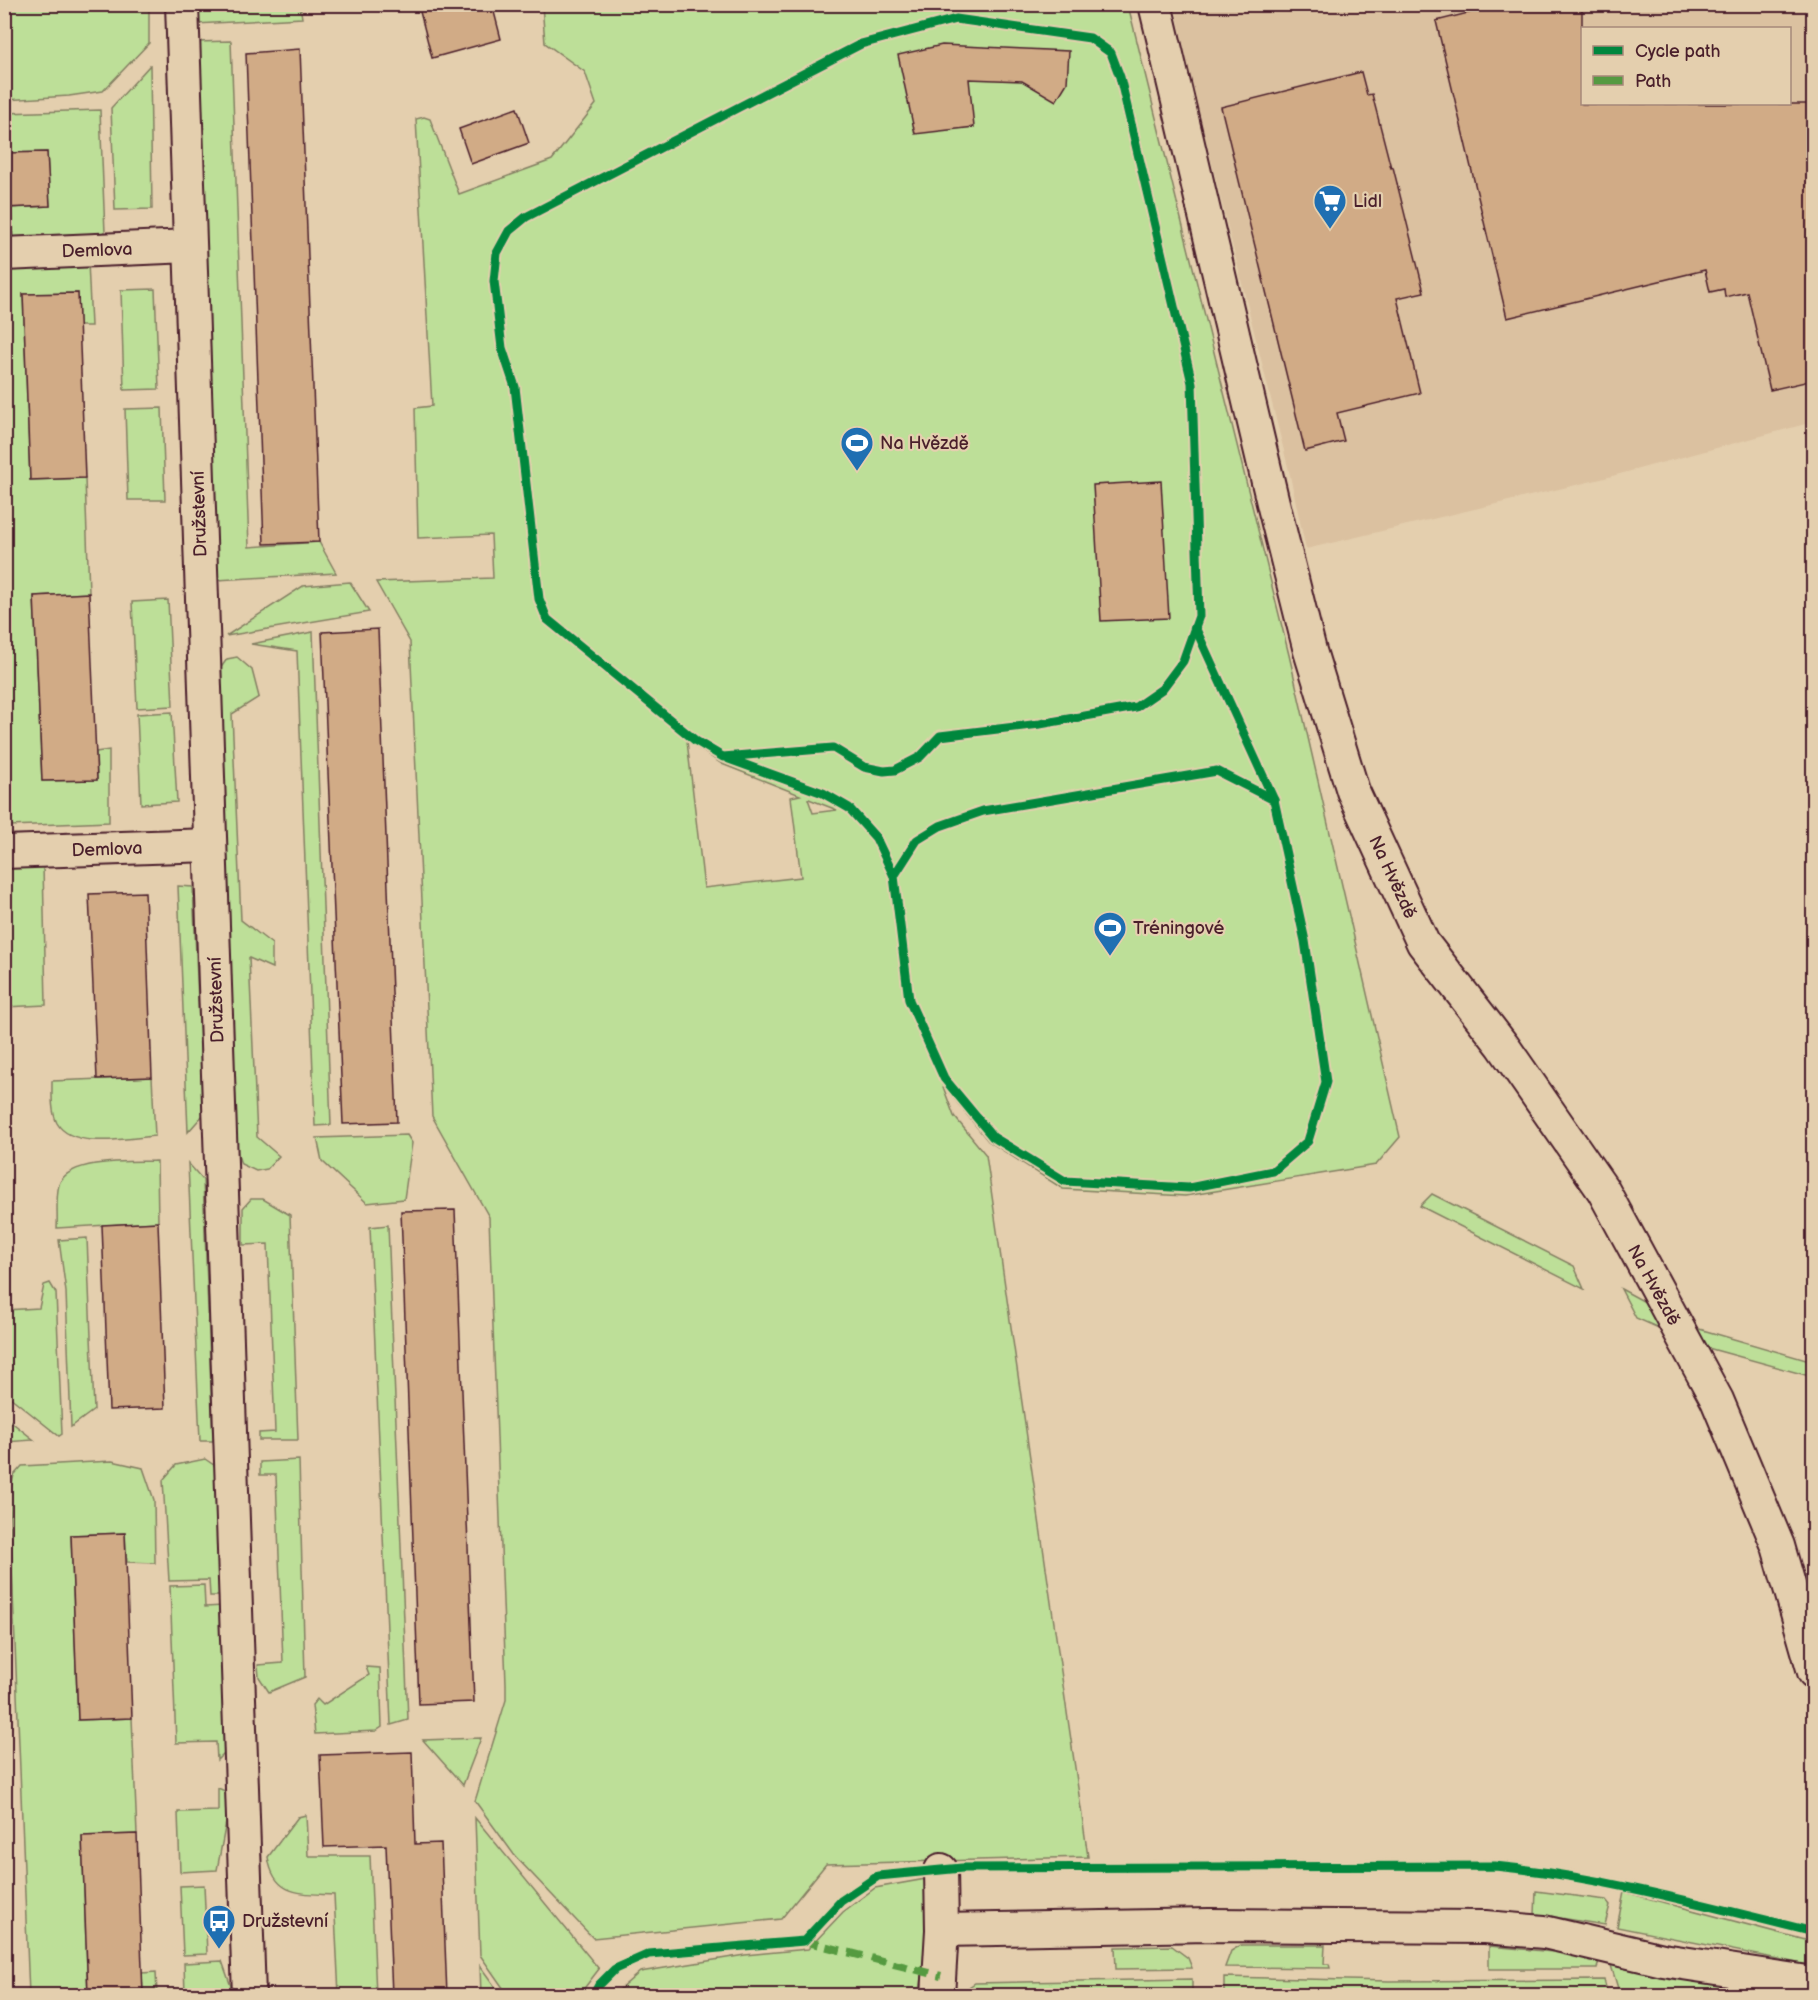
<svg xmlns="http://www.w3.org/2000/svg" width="1818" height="2000" font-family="'Balsamiq Sans',sans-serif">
  <rect width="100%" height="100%" fill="#e4cfae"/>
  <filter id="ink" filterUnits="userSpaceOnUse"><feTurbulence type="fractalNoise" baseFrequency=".0167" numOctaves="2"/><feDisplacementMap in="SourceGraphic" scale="12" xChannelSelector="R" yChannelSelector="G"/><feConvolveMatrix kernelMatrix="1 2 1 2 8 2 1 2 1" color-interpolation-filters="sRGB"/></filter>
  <g filter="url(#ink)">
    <path fill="#dbc1a0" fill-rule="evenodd" d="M 1175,5 L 1813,5 L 1813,422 L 1601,479 L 1306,549 L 1289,471 L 1189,72 ZM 1582,28 L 1790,28 L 1790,104 L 1582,104 Z"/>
    <g fill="#bddf98" stroke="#847f62" stroke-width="1.5" fill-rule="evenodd">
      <polygon points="5,4 149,5 149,43 103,91 69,96 5,100"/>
      <polygon points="195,5 300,5 302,18 196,24"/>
      <path d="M 542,5 L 1128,5 L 1289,655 L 1400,1137 L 1376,1165 L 1185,1196 L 1063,1189 L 988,1141 L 942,1084 L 954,1116 L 986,1155 L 1088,1857 L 826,1864 L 781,1919 L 593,1938 L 515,1856 L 475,1801 L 506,1700 L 506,1684 L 489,1217 L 432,1116 L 410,642 L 376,582 L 493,578 L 491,535 L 418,538 L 415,408 L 432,406 L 416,119 L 424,117 L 430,119 L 459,194 L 552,160 L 596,104 L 585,72 L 545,43 ZM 687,741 L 722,764 L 800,795 L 791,797 L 801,877 L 704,888 ZM 808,799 L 809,799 L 837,810 L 813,813 Z"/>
      <polygon points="231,41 249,547 319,542 336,573 217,580 196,42"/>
      <polygon points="150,65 152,209 115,210 111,108"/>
      <polygon points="100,110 105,233 13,237 11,208 50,206 47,152 5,153 4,113"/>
      <polygon points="88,262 91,326 79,326 78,293 23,294 30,480 85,478 89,593 34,596 42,781 97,780 96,752 109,750 109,822 10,826 4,665 4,264"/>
      <polygon points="155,289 159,389 124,390 121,290"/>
      <polygon points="162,408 165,500 128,500 125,409"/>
      <polygon points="350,582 369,612 226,636 303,586"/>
      <polygon points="168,600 173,706 137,708 132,602"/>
      <polygon points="313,632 331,1125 315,1126 297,651 251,644"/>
      <polygon points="237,657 252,670 259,697 232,714 241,920 272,944 272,968 249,958 257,1137 279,1156 267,1169 256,1171 241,1164 237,1152 220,669 227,659"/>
      <polygon points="172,712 177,802 141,804 137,714"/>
      <polygon points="43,865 46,1005 5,1007 6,868"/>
      <polygon points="178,886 193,887 203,1115 188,1132"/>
      <path d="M 152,1077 L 155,1136 C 129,1138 72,1150 57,1123 C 51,1111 52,1094 52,1081 Z"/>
      <polygon points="407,1135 412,1143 404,1199 367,1203 322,1161 317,1138"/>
      <path d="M 157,1161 L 158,1222 L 57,1228 C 58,1215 55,1193 60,1182 C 73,1158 133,1162 157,1161 Z"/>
      <polygon points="188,1163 203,1180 213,1441 200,1441"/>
      <polygon points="1432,1194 1574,1266 1584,1289 1420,1206"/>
      <polygon points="251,1199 263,1199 290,1215 298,1440 259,1440 259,1433 275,1432 268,1244 243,1245 243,1208"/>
      <polygon points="388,1225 408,1720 391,1725 370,1227"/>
      <polygon points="87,1238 94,1410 71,1427 66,1292 59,1240"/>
      <polygon points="50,1283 56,1293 62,1434 59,1436 5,1393 5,1310 39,1308 44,1285"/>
      <polygon points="1621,1289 1689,1326 1813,1362 1813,1377 1697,1345 1636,1318"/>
      <polygon points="5,1417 34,1440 5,1442"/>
      <polygon points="205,1459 218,1468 223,1596 210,1596 209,1580 169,1581 163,1480 176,1465"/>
      <polygon points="299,1460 305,1677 269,1692 259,1677 258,1665 283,1663 276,1475 260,1475 260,1462"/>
      <polygon points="112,1461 143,1468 154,1500 155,1563 127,1562 125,1533 71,1535 78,1720 132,1718 137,1834 82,1836 88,1995 29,1995 9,1493 14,1475 22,1466"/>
      <polygon points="204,1585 205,1607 223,1606 225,1752 217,1760 216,1742 176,1743 170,1586"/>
      <polygon points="366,1667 380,1668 382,1727 376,1731 315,1734 312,1705 317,1699 323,1705 369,1675"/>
      <polygon points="4,1721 10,1995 10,1996 4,1995"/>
      <polygon points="481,1738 463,1785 423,1740"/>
      <polygon points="218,1788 225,1791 230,1801 217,1870 180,1872 178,1812 218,1811"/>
      <path d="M 306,1815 L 308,1856 L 370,1856 L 376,1995 L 339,1995 L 334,1895 C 301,1893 274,1897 268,1857 L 298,1817 Z"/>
      <polygon points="475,1818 599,1969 579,1995 508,1995 480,1955"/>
      <polygon points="926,1879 926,1940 920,1995 612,1996 640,1972 745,1955 808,1949 843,1912 875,1888"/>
      <polygon points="204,1885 207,1954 183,1955 180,1886"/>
      <polygon points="1536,1891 1606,1900 1610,1905 1605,1925 1535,1914"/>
      <polygon points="1624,1892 1813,1942 1813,1966 1617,1927"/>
      <polygon points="1241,1945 1325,1945 1324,1964 1329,1964 1330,1968 1225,1967 1231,1951"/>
      <polygon points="1172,1946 1188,1958 1192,1968 1116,1969 1115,1947"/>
      <polygon points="1489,1946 1564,1953 1599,1960 1597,1969 1489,1969"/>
      <polygon points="222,1961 234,1995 185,1995 184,1963"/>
      <polygon points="1610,1962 1769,1995 1620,1995"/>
      <polygon points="480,1966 501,1995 481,1995"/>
      <polygon points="156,1972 157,1995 143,1995 142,1973"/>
      <polygon points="1224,1977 1389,1981 1604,1980 1608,1995 1224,1996"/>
      <polygon points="1192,1979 1192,1995 967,1995 969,1987 975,1983"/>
    </g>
    <g fill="#d1ab86" stroke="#4a1f2b" stroke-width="1.5">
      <polygon points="418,4 492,4 501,39 432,58"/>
      <polygon points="1504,4 1582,4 1582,104 1814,104 1814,380 1770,390 1747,292 1725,297 1724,289 1710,292 1705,270 1507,318 1436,21"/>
      <polygon points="942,45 1069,51 1067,83 1056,101 1022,81 969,79 974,127 915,134 898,55"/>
      <polygon points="300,49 319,542 264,544 246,53"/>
      <polygon points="1361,72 1367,95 1372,94 1391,168 1393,167 1424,292 1397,298 1420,393 1337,413 1344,441 1305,451 1221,107"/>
      <polygon points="517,108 529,143 471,164 459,129"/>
      <polygon points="47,152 50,206 4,208 4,153"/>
      <polygon points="78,293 85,478 30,480 23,294"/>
      <polygon points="1161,481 1169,618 1101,621 1093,485"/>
      <polygon points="89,593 97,780 42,781 34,596"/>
      <polygon points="378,629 397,1122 343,1124 322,632"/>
      <polygon points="145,892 152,1077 97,1079 89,894"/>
      <polygon points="455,1210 474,1702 419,1704 401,1211"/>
      <polygon points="158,1222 165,1408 109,1410 102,1225"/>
      <polygon points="125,1533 132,1718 78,1720 71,1535"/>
      <polygon points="412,1752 415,1844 441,1843 447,1995 392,1995 386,1845 324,1847 320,1755"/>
      <polygon points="137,1834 143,1995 88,1995 82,1836"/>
    </g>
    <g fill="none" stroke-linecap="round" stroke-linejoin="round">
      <g stroke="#4a1f2b" stroke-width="36">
        <g id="minor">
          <polyline points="182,4 249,1996"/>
          <polyline points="1155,4 1273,503 1310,651 1353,791 1423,943 1503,1046 1603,1190 1717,1400 1778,1546 1814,1672"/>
          <polyline points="4,254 190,246"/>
          <polyline points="4,852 210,845"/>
          <polyline points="942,1930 1209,1925 1485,1927 1544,1932 1663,1960 1814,1983"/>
          <polyline points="938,1996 942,1930 941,1870"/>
        </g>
      </g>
      <use href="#minor" stroke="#e4cfae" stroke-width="32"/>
      <polyline stroke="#559a41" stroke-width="8" stroke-dasharray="15 8" stroke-linecap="butt" points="804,1941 941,1976"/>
      <g stroke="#e4cfae" stroke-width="13">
        <g id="cycleway">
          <polygon points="956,19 1090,38 1111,53 1120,77 1192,383 1199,616 1183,661 1162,689 1136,707 1040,724 940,736 920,757 895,770 884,771 864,767 833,748 723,757 696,741 547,619 539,599 515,387 502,348 494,281 497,253 509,231 526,217 861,44"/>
          <polyline points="729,759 823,793 849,808 876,838 894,876 909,1000 944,1078 993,1137 1065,1181 1189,1188 1273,1171 1308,1141 1326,1082 1305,941 1274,800 1195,627"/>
          <polyline points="894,876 917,840 940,826 983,811 1217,771 1274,800"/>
          <path d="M 593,1996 L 599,1985 L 615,1969 L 649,1954 L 804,1941 L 841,1901 L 878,1876 L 962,1868 L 1495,1866 C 1604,1877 1708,1906 1814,1932"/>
        </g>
      </g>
      <use href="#cycleway" stroke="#00873e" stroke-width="9"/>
    </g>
  </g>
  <defs>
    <g id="supermarket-pin" transform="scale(1.725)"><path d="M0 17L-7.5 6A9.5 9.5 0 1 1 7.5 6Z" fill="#1f6fb2" stroke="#e4cfae"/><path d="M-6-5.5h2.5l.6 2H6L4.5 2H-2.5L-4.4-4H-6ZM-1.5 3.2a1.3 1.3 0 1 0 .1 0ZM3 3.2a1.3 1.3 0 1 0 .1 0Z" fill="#fff"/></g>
    <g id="stadium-pin" transform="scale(1.725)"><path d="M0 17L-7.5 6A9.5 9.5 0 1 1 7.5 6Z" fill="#1f6fb2" stroke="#e4cfae"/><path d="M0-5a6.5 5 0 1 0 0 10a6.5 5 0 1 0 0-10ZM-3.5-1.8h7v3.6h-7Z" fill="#fff"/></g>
    <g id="bus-pin" transform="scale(1.725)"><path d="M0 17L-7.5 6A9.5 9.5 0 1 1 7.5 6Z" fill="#1f6fb2" stroke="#e4cfae"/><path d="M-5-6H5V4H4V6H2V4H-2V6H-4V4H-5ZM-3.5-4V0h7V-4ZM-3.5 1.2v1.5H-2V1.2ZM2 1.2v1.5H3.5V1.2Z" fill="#fff"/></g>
  </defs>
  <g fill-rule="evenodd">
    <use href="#supermarket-pin" x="1330" y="201"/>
    <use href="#stadium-pin" x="857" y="443"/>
    <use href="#stadium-pin" x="1110" y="928"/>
    <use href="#bus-pin" x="219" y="1921"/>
  </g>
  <g text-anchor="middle" stroke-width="4.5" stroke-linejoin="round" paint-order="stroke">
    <g font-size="18" fill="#4a1f2b" stroke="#e4cfae" text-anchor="start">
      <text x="1353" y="207">Lidl</text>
      <text x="880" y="449">Na Hvězdě</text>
      <text x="1133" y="934">Tréningové</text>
      <text x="242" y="1927">Družstevní</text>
    </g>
    <g font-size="18" fill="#4a1f2b" stroke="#e4cfae">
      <text transform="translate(97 250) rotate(-2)" y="6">Demlova</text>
      <text transform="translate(199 514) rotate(-92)" y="6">Družstevní</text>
      <text transform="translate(107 849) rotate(-2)" y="6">Demlova</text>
      <text transform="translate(1393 877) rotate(65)" y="6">Na Hvězdě</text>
      <text transform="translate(216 1000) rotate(-92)" y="6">Družstevní</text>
      <text transform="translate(1654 1285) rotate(61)" y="6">Na Hvězdě</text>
    </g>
  </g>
  <rect width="1818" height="2000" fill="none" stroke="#e4cfae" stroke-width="24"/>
  <rect x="12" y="12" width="1794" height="1976" fill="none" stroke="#4a1f2b" stroke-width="2" filter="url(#ink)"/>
  <rect x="1581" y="27" width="210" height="78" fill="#e4cfae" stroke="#a6897a" stroke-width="1.5"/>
  <rect x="1593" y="46" width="30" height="9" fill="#00873e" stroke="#a6897a" stroke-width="1.5"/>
  <text x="1635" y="57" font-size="18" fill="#4a1f2b">Cycle path</text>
  <rect x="1593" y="76" width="30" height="9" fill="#559a41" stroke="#a6897a" stroke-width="1.5"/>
  <text x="1635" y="87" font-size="18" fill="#4a1f2b">Path</text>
</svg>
